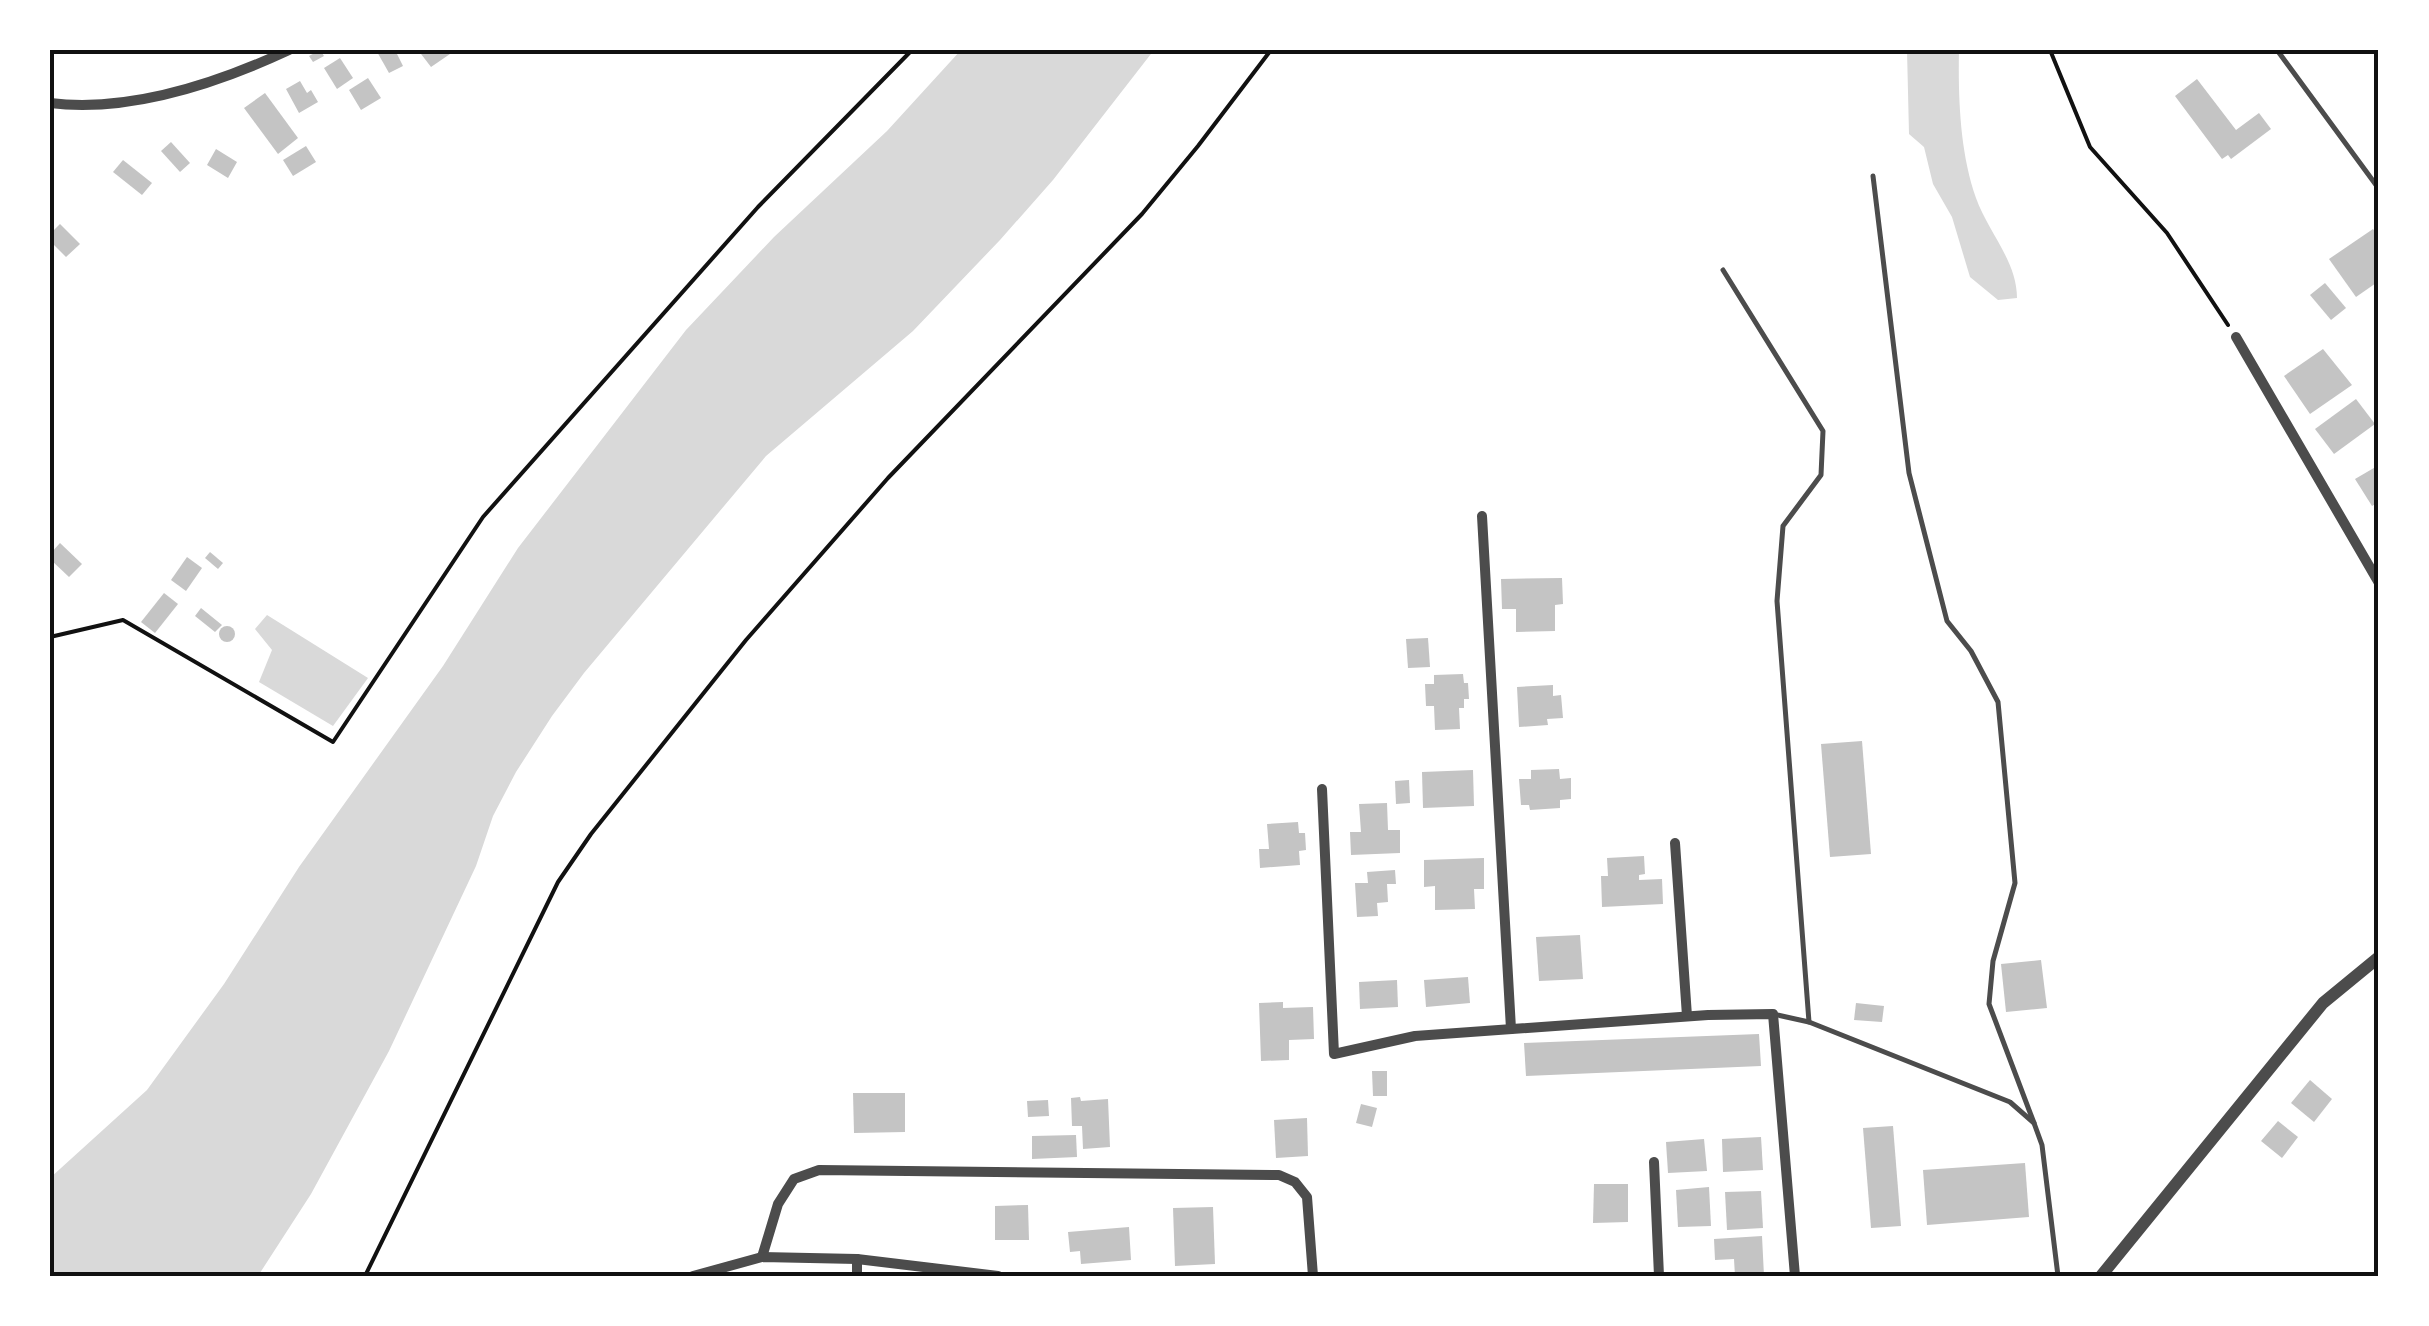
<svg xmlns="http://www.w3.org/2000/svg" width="2429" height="1326" font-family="'Work Sans',sans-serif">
  <rect width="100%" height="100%" fill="#fff"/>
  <g fill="#d9d9d9">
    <polygon points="961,50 1154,50 1053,180 1000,240 913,331 766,456 584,673 552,716 516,772 493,816 476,866 389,1051 311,1194 258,1276 50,1276 50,1178 147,1090 224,984 299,867 443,666 518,548 686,330 774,237 887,131"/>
    <path d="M 1907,50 L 1959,50 C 1958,97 1960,153 1976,198 C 1988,232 2017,261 2017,298 L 1998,300 L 1970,277 L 1952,217 L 1933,184 L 1924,147 L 1909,134 Z"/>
    <polygon points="267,615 368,678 333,726 259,682 272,650 255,629"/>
  </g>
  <g fill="#c4c4c4">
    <polygon points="320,50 324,56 313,62 309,56"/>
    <polygon points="376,50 395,50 403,66 389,73"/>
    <polygon points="418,50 448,50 450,54 431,67"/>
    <polygon points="340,58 353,78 337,89 324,68"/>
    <polygon points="368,78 381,98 361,110 349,90"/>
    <polygon points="2197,79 2236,130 2259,113 2271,129 2231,159 2228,155 2222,159 2175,96"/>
    <polygon points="300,81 307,93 311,90 318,102 299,113 286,89"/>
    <polygon points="265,93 298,138 278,154 244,108"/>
    <polygon points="171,142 190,163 180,172 161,151"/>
    <polygon points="306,146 316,162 293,176 283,160"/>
    <polygon points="216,149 237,162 228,178 207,165"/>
    <polygon points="123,160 152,183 142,195 113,172"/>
    <polygon points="60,224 80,244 66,257 50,241 50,234"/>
    <polygon points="2373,229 2379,237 2379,281 2356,297 2329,259"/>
    <polygon points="2325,283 2346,308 2331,320 2310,295"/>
    <polygon points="2323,349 2352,385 2310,414 2284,376"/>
    <polygon points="2356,399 2375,424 2334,454 2315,429"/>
    <polygon points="2379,465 2379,502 2372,506 2355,479"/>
    <polygon points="60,543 82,564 69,577 50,559 50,554"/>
    <polygon points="210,552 223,563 218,569 205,558"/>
    <polygon points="187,557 202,568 186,591 171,580"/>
    <polygon points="1562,578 1563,604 1555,605 1555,631 1516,632 1516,609 1502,609 1501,579"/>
    <polygon points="164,593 178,604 155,633 141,622"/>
    <polygon points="201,608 222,625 215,632 195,616"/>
    <circle cx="227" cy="634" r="8"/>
    <polygon points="1428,638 1430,667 1408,668 1406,639"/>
    <polygon points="1463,674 1464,683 1468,683 1469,699 1464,699 1464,708 1459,708 1460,729 1435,730 1434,706 1426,706 1425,684 1434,684 1434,675"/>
    <polygon points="1553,685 1553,696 1561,695 1563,718 1547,719 1548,725 1519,727 1517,687"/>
    <polygon points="1862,741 1871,854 1830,857 1821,744"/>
    <polygon points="1559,769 1560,779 1571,778 1571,799 1560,800 1560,808 1530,810 1529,805 1521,805 1519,779 1531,779 1531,770"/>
    <polygon points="1473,770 1474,806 1423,808 1422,772"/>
    <polygon points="1409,780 1410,803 1396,804 1395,781"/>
    <polygon points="1387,803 1388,830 1400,830 1400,853 1351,855 1350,832 1361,832 1359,804"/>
    <polygon points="1298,822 1299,833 1305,833 1306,850 1299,851 1300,865 1260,868 1259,849 1269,849 1267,824"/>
    <polygon points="1644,856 1645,874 1639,875 1639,880 1662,879 1663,904 1602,907 1601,876 1608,876 1607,858"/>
    <polygon points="1484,858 1484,889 1474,889 1475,909 1435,910 1435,886 1424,887 1424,860"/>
    <polygon points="1395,870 1396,884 1387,884 1388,902 1377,903 1378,916 1357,917 1355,883 1368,883 1367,872"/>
    <polygon points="1580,935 1583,979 1539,981 1536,937"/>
    <polygon points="2041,960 2047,1008 2006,1012 2001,964"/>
    <polygon points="1468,977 1470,1003 1426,1007 1424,980"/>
    <polygon points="1397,980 1398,1007 1360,1009 1359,982"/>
    <polygon points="1283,1002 1283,1008 1313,1007 1314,1039 1289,1040 1289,1060 1261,1061 1259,1003"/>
    <polygon points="1856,1003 1884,1006 1882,1022 1854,1020"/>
    <polygon points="1759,1034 1761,1066 1526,1076 1524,1043"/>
    <polygon points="1372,1071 1387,1071 1387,1096 1373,1096"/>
    <polygon points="2310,1080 2332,1099 2314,1122 2291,1103"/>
    <polygon points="853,1093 905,1093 905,1132 854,1133"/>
    <polygon points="1080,1097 1081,1101 1108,1099 1110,1147 1083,1149 1082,1126 1072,1126 1071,1098"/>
    <polygon points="1048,1100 1049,1116 1028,1117 1027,1101"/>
    <polygon points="1361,1104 1377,1108 1372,1127 1356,1123"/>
    <polygon points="1307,1118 1308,1156 1276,1158 1274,1120"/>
    <polygon points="2278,1121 2298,1137 2282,1158 2261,1141"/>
    <polygon points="1893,1126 1901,1226 1871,1228 1863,1128"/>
    <polygon points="1076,1135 1077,1157 1032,1159 1032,1136"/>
    <polygon points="1761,1137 1763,1170 1723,1172 1722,1139"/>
    <polygon points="1704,1139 1707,1171 1668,1173 1666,1142"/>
    <polygon points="2025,1163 2029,1217 1927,1225 1923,1170"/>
    <polygon points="1594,1184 1628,1184 1628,1222 1593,1223"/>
    <polygon points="1709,1187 1711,1226 1678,1227 1676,1190"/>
    <polygon points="1761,1191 1763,1228 1727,1230 1725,1192"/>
    <polygon points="1028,1205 1029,1240 995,1240 995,1206"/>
    <polygon points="1213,1207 1215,1264 1175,1266 1173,1208"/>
    <polygon points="1129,1227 1131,1260 1081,1264 1080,1251 1070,1252 1068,1232"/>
    <polygon points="1762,1236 1764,1276 1735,1276 1734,1259 1715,1260 1714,1239"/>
  </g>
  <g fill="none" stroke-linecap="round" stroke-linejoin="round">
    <g stroke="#111" stroke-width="4">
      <polyline points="2050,50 2090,147 2167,233 2228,325"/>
      <polyline points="50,637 123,620 333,742 483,517 758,207 912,50"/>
      <polyline points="365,1276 558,882 591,834 746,640 888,478 1142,214 1198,146 1271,50"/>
    </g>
    <g stroke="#4c4c4c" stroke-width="5">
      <polyline points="2277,50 2379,189"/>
      <polyline points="1873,176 1909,473 1947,621 1971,651 1998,702 2015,883 1993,961 1989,1004 2034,1123"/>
      <polyline points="1723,270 1823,431 1821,475 1783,526 1777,601 1809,1022"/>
      <polyline points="1773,1014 1809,1022 2010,1102 2034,1123 2042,1145 2058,1276"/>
    </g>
    <g stroke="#4c4c4c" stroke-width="10">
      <path d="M 50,103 C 130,113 218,83 289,50"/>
      <polyline points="2236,337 2379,583"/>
      <polyline points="1482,516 1511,1029"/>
      <polyline points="1322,789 1334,1054 1415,1036 1708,1015 1773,1014 1795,1276"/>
      <polyline points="1675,843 1687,1016"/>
      <polyline points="1654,1162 1659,1276"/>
      <polyline points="762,1257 778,1204 794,1179 819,1170 1279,1175 1295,1182 1307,1197 1313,1276"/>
      <polyline points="857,1259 857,1276"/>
      <polyline points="693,1276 762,1257 857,1259 998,1276"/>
    </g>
    <polyline stroke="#4c4c4c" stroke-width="12" points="2101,1276 2323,1003 2379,957"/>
  </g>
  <rect width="2429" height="1326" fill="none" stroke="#ffffff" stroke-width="105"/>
  <rect x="52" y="52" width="2324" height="1222" fill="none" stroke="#111" stroke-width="4"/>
</svg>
